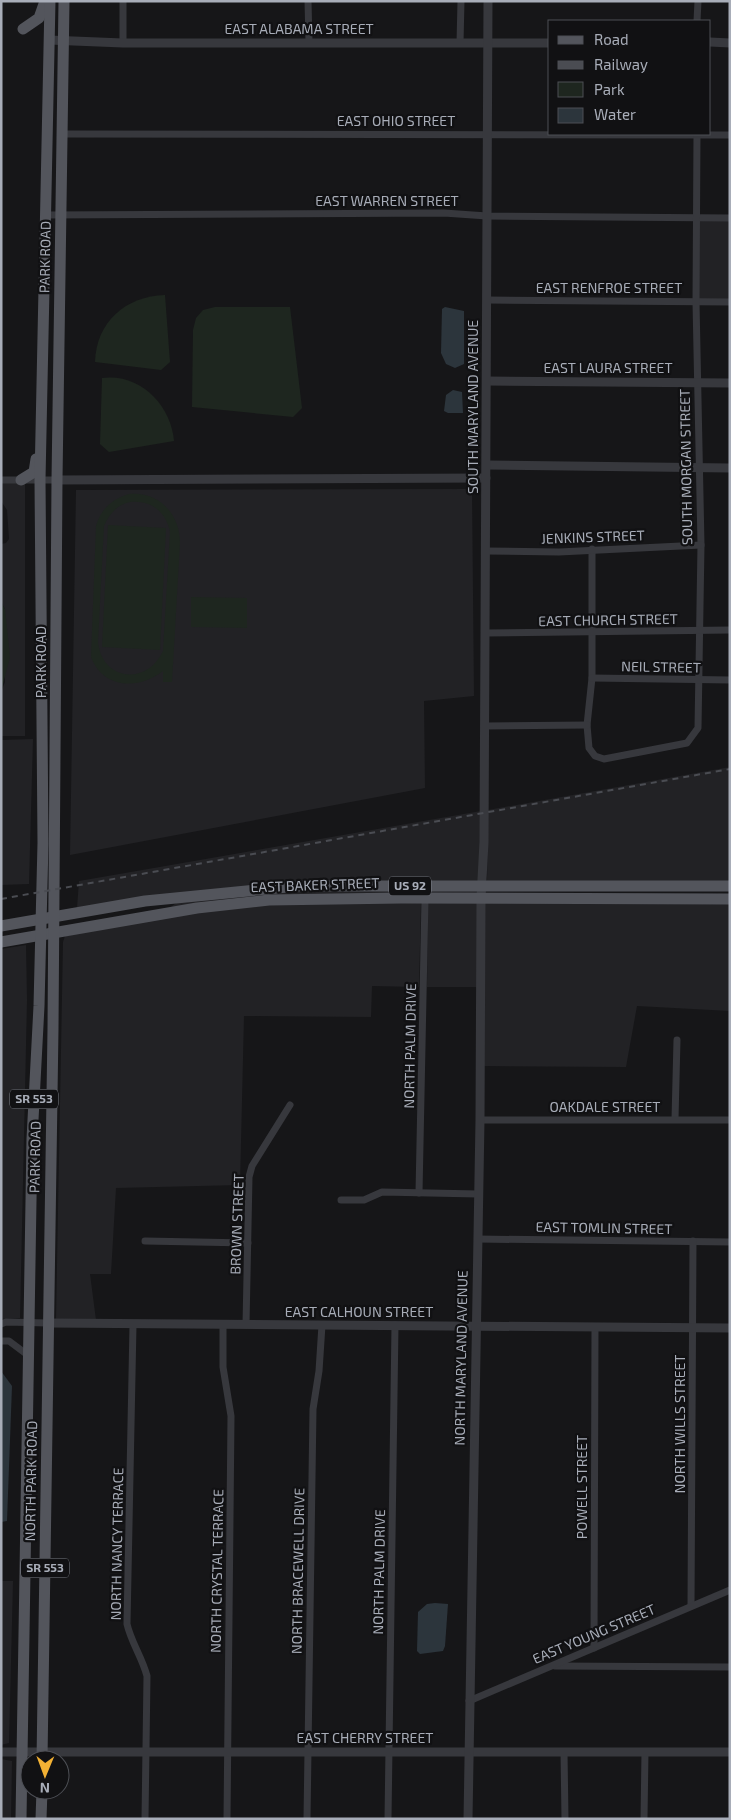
<svg xmlns="http://www.w3.org/2000/svg" width="731" height="1820" font-family="'Exo 2',sans-serif">
  <rect width="100%" height="100%" fill="#161618"/>
  <g fill="#222225">
    <rect x="696" y="218" width="34" height="84"/>
    <polygon points="1,478 25,482 25,736 1,736 1,692 5,682 5,609 1,602 1,544 6,543 9,539 7,510 1,501"/>
    <polygon points="472,489 474,696 424,701 425,788 70,855 76,490"/>
    <polygon points="33,739 29,884 1,885 1,740"/>
    <polygon points="730,767 730,882 487,882 488,810"/>
    <polygon points="481,811 480,882 265,884 77,908 79,881"/>
    <polygon points="479,890 478,894 171,907 176,903 265,892"/>
    <polygon points="421,902 419,987 372,986 371,1017 244,1016 240,1185 116,1188 111,1274 90,1274 96,1320 56,1319 63,942 65,936 197,912 269,905"/>
    <polygon points="428,902 478,903 477,987 427,987"/>
    <polygon points="485,903 730,903 730,1011 637,1006 626,1067 484,1066"/>
    <polygon points="26,945 27,1000 20,1318 1,1319 1,949"/>
    <polygon points="1,1581 13,1581 9,1743 1,1745"/>
    <polygon points="1,1759 12,1761 11,1819 1,1819"/>
  </g>
  <g fill="#1e261f" fill-rule="evenodd">
    <path d="M 165,295 L 170,362 L 161,370 L 95,362 C 96,322 126,296 165,295 Z"/>
    <polygon points="215,307 290,307 302,408 293,417 192,407 193,330 196,318 203,310"/>
    <path d="M 102,378 C 140,373 171,405 174,441 L 109,452 L 100,444 Z"/>
    <path d="M 129,494 C 159,491 180,514 180,543 L 172,682 L 163,682 L 163,671 C 139,690 103,689 91,657 L 96,526 C 101,509 112,499 129,494 ZM 130,502 C 151,500 165,511 170,531 L 163,651 C 147,686 102,681 98,642 L 104,526 C 109,514 117,505 130,502 Z"/>
    <polygon points="108,525 166,528 160,650 102,647"/>
    <polygon points="191,597 247,598 247,628 191,627"/>
    <polygon points="1,602 5,609 10,657 1,692"/>
  </g>
  <g fill="#2c353c">
    <polygon points="445,307 464,311 464,364 455,368 446,364 441,353 442,309"/>
    <polygon points="453,390 462,392 463,413 448,413 444,411 446,395"/>
    <polygon points="1,1371 12,1386 7,1521 1,1522"/>
    <polygon points="435,1603 448,1604 445,1646 443,1651 420,1654 417,1651 418,1612 427,1604"/>
  </g>
  <g fill="none" stroke-linecap="round" stroke-linejoin="round">
    <g stroke="#37383d" stroke-width="7">
      <polyline points="308,1 309,42"/>
      <polyline points="697,21 698,1"/>
      <polyline points="123,43 123,1"/>
      <polyline points="460,43 461,1"/>
      <polyline points="62,134 730,135"/>
      <polyline points="45,215 444,213 487,216 730,218"/>
      <polyline points="487,300 730,302"/>
      <polyline points="1,480 57,480"/>
      <polyline points="592,549 592,678 587,725 589,748 595,756 604,759 687,743 698,728 701,545 696,302 697,134"/>
      <polyline points="486,551 559,552 701,545"/>
      <polyline points="486,633 730,630"/>
      <polyline points="592,678 730,680"/>
      <polyline points="485,726 587,725"/>
      <polyline points="675,1119 677,1040"/>
      <polyline points="480,1120 730,1120"/>
      <polyline points="419,1193 425,898"/>
      <polyline points="341,1200 364,1200 382,1192 478,1194"/>
      <polyline points="478,1239 730,1242"/>
      <polyline points="145,1241 248,1243"/>
      <polyline points="1,1324 6,1322 48,1323"/>
      <path d="M 133,1325 L 127,1624 C 131,1642 142,1657 147,1676 L 145,1819"/>
      <polyline points="223,1325 223,1367 231,1416 227,1819"/>
      <polyline points="246,1325 249,1177 252,1166 290,1105"/>
      <polyline points="1,1341 9,1341 29,1356"/>
      <polyline points="691,1606 693,1241"/>
      <polyline points="594,1648 595,1327"/>
      <polyline points="555,1666 730,1667"/>
      <polyline points="469,1701 730,1590"/>
      <polyline points="564,1752 565,1819"/>
      <polyline points="307,1819 313,1409 319,1371 322,1325"/>
      <polyline points="388,1819 395,1325"/>
      <polyline points="644,1819 645,1752"/>
    </g>
    <g stroke="#37383d" stroke-width="9">
      <polyline points="49,40 123,43 550,43"/>
      <polyline points="710,42 730,43"/>
      <polyline points="487,381 730,383"/>
      <polyline points="487,465 730,468"/>
      <polyline points="57,480 486,478"/>
      <polyline points="48,1323 730,1328"/>
      <polyline points="1,1752 730,1752"/>
      <polyline points="468,1819 480,1120 481,898 484,842 488,1"/>
    </g>
    <g stroke="#53555c" stroke-width="11">
      <polyline points="23,29 39,18 45,1"/>
      <polyline points="21,480 34,472 36,459"/>
      <polyline points="1,926 145,901 298,886 730,886"/>
      <polyline points="1,942 197,908 269,900 401,898 730,899"/>
      <polyline points="42,1760 53,1029 57,480 64,1"/>
      <polyline points="21,1819 32,1139 39,1006 43,843 40,480 50,1"/>
      <polyline points="41,1819 42,1790"/>
    </g>
    <polyline stroke="#4a4c52" stroke-width="2" stroke-dasharray="6 5" stroke-linecap="butt" points="1,899 730,769"/>
  </g>
  <g text-anchor="middle" stroke-width="4.5" stroke-linejoin="round" paint-order="stroke">
    <g fill="#111113" stroke="#7b7e86" stroke-width="1">
      <rect x="389" y="876.5" width="42" height="19" rx="4"/>
      <rect x="10" y="1089.5" width="48" height="19" rx="4"/>
      <rect x="21" y="1558.5" width="48" height="19" rx="4"/>
    </g>
    <g font-size="12" font-weight="bold" fill="#a8adb8">
      <text x="410" y="890">US 92</text>
      <text x="34" y="1103">SR 553</text>
      <text x="45" y="1572">SR 553</text>
    </g>
    <g font-size="14" fill="#a8adb8" stroke="#111113">
      <text x="299" y="34">EAST ALABAMA STREET</text>
      <text x="396" y="126">EAST OHIO STREET</text>
      <text x="387" y="206">EAST WARREN STREET</text>
      <text transform="translate(45 257) rotate(-89)" y="5">PARK ROAD</text>
      <text x="609" y="293">EAST RENFROE STREET</text>
      <text x="608" y="373">EAST LAURA STREET</text>
      <text transform="translate(473 407) rotate(-90)" y="5">SOUTH MARYLAND AVENUE</text>
      <text transform="translate(686 467) rotate(-91)" y="5">SOUTH MORGAN STREET</text>
      <text transform="translate(593 537) rotate(-2)" y="5">JENKINS STREET</text>
      <text transform="translate(608 620) rotate(-1)" y="5">EAST CHURCH STREET</text>
      <text transform="translate(41 662) rotate(-90)" y="5">PARK ROAD</text>
      <text transform="translate(661 667) rotate(1)" y="5">NEIL STREET</text>
      <text transform="translate(315 885) rotate(-2)" y="5">EAST BAKER STREET</text>
      <text transform="translate(410 1046) rotate(-89)" y="5">NORTH PALM DRIVE</text>
      <text x="605" y="1112">OAKDALE STREET</text>
      <text transform="translate(35 1157) rotate(-89)" y="5">PARK ROAD</text>
      <text transform="translate(237 1224) rotate(-88)" y="5">BROWN STREET</text>
      <text transform="translate(604 1228) rotate(1)" y="5">EAST TOMLIN STREET</text>
      <text x="359" y="1317">EAST CALHOUN STREET</text>
      <text transform="translate(461 1358) rotate(-89)" y="5">NORTH MARYLAND AVENUE</text>
      <text transform="translate(680 1424) rotate(-90)" y="5">NORTH WILLS STREET</text>
      <text transform="translate(31 1481) rotate(-89)" y="5">NORTH PARK ROAD</text>
      <text transform="translate(582 1487) rotate(-90)" y="5">POWELL STREET</text>
      <text transform="translate(117 1544) rotate(-89)" y="5">NORTH NANCY TERRACE</text>
      <text transform="translate(217 1571) rotate(-89)" y="5">NORTH CRYSTAL TERRACE</text>
      <text transform="translate(298 1571) rotate(-89)" y="5">NORTH BRACEWELL DRIVE</text>
      <text transform="translate(379 1572) rotate(-89)" y="5">NORTH PALM DRIVE</text>
      <text transform="translate(594 1634) rotate(-23)" y="5">EAST YOUNG STREET</text>
      <text x="365" y="1743">EAST CHERRY STREET</text>
    </g>
  </g>
  <rect width="731" height="1820" fill="none" stroke="#a8adb8" stroke-width="5"/>
  <rect x="548" y="20" width="162" height="115" fill="#111113" stroke="#4d4f55"/>
  <rect x="558" y="36" width="25" height="8" fill="#53555c" stroke="#4d4f55"/>
  <text x="594" y="45" font-size="15" fill="#a8adb8">Road</text>
  <rect x="558" y="61" width="25" height="8" fill="#4a4c52" stroke="#4d4f55"/>
  <text x="594" y="70" font-size="15" fill="#a8adb8">Railway</text>
  <rect x="558" y="82" width="25" height="15" fill="#1e261f" stroke="#4d4f55"/>
  <text x="594" y="95" font-size="15" fill="#a8adb8">Park</text>
  <rect x="558" y="108" width="25" height="15" fill="#2c353c" stroke="#4d4f55"/>
  <text x="594" y="120" font-size="15" fill="#a8adb8">Water</text>
  <g transform="translate(45 1775) rotate(181)"><circle r="24" fill="#111113" stroke="#4d4f55"/>
  <path d="M0-4L9 19L0 12L-9 19Z" fill="#f2b134"/>
  <text y="-8" font-size="14" font-weight="bold" text-anchor="middle" fill="#a8adb8">N</text>
  </g>
</svg>
